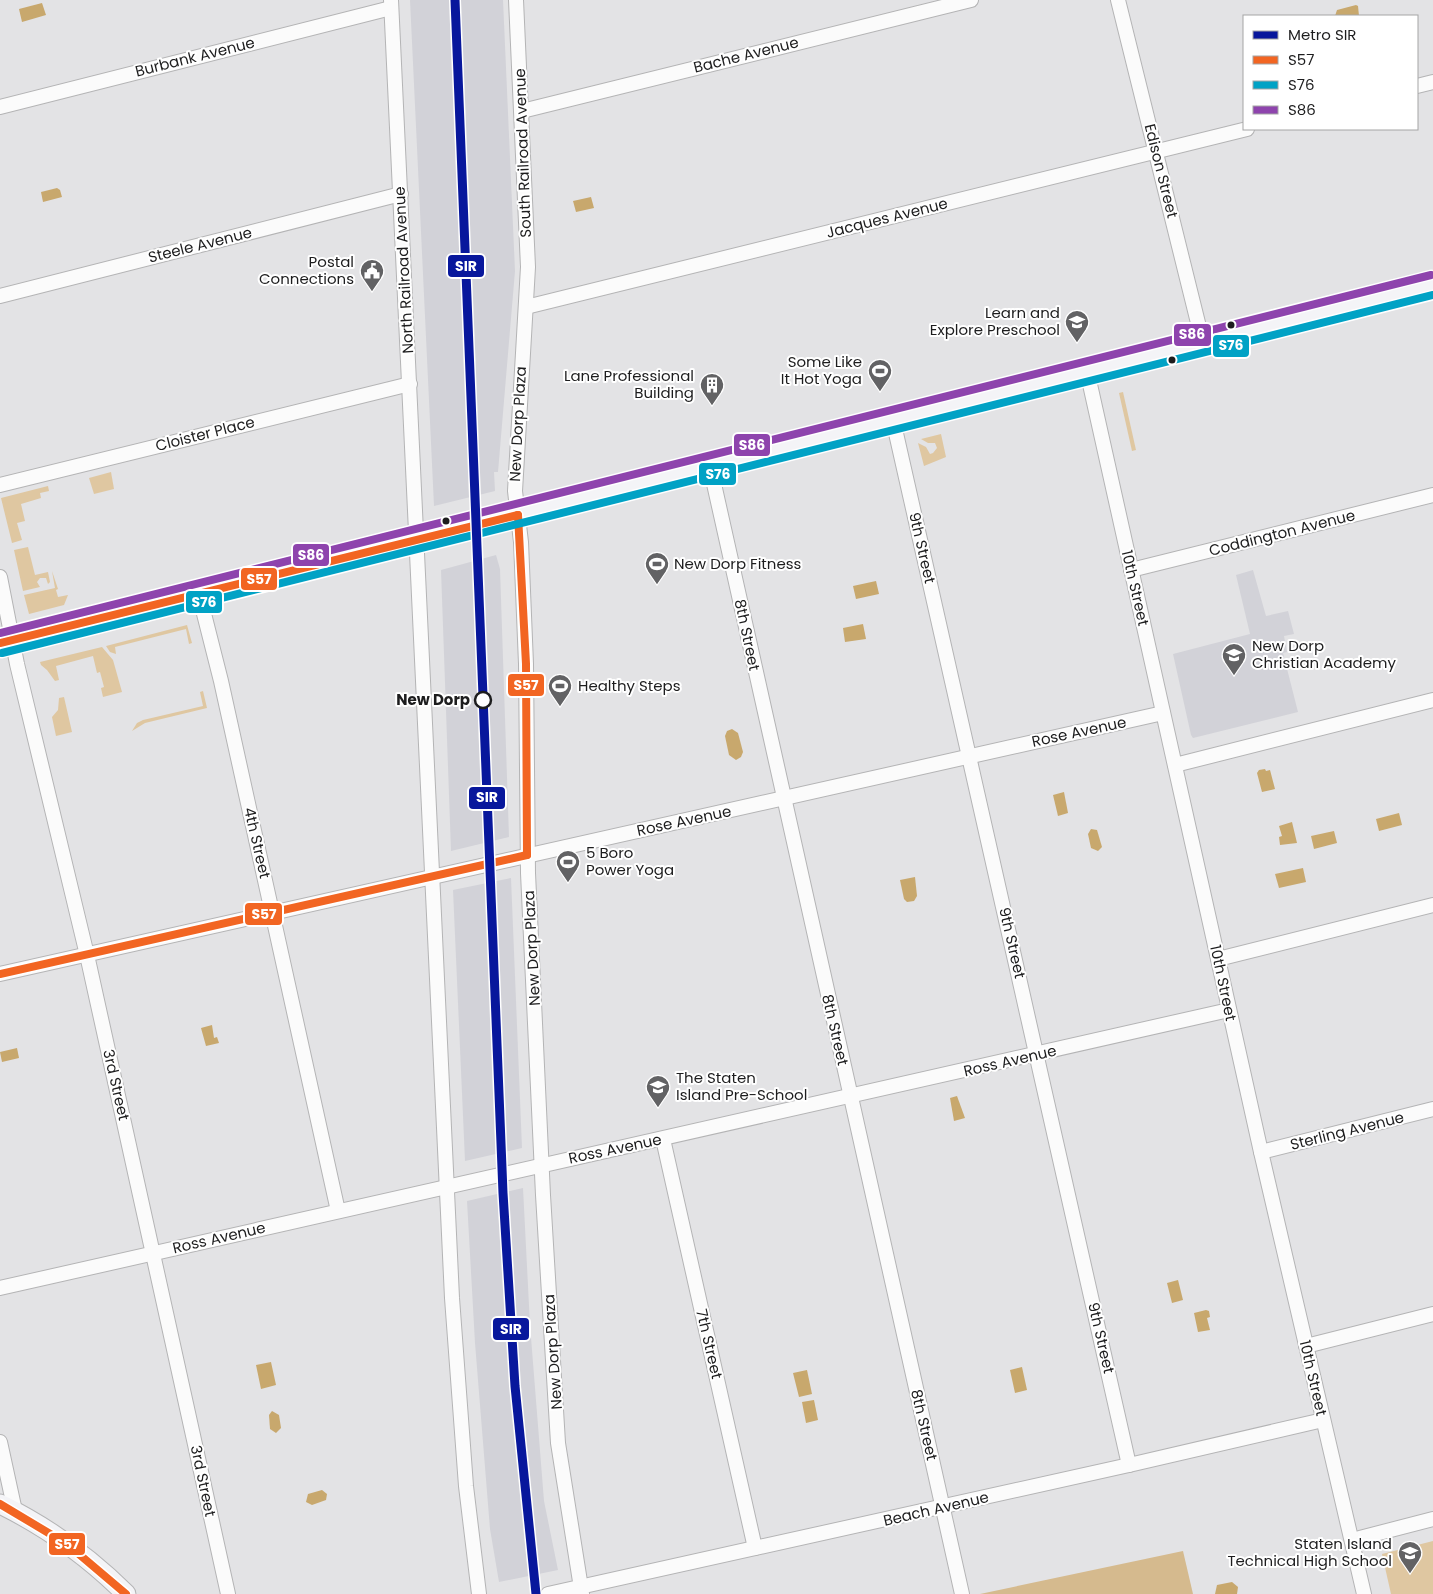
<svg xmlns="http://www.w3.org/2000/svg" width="1433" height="1594" font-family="Poppins,sans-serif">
  <rect width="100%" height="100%" fill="#e3e3e5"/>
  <g fill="#d2d2d8">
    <polygon points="410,0 503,0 515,271 498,472 494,472 495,491 434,506"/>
    <polygon points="496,555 500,569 509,837 451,851 441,570"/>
    <polygon points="1253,570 1266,616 1288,611 1294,634 1284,636 1287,652 1283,653 1298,712 1193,738 1191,735 1173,654 1250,634 1236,575"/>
    <polygon points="511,878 522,1148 465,1161 453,890"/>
    <polygon points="523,1188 530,1325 544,1501 558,1570 499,1582 490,1529 475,1343 467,1201"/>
  </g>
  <g fill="#dfc7a1">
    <polygon points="1123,392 1136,450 1132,451 1119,393"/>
    <polygon points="941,434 946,457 924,466 918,443 926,447 930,454 933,453 937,448 935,443 928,443 921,439"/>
    <polygon points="111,472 114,489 94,494 89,478"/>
    <polygon points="48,486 49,491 40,493 41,498 21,504 25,521 17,523 22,540 12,543 1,498"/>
    <polygon points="28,547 35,575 48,572 50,582 48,584 46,578 40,578 37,582 40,587 23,591 14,550"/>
    <polygon points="52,571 58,589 56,590 58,597 68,595 64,605 29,614 24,595 55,588"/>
    <polygon points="187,625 192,643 189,644 186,629 115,647 116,654 110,652 106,646"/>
    <polygon points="102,647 113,660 122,692 103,697 101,688 104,687 100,672 97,673 93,656 56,666 59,680 55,681 47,670 41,665 40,662"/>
    <polygon points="203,691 207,708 145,723 132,731 137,723 143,720 203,706 200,692"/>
    <polygon points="64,697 72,732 56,736 52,717 58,710 59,698"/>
    <polygon points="1433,1541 1433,1594 1391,1594 1382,1554"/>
  </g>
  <polygon fill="#d5ba8e" points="1183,1551 1193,1594 980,1594"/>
  <g fill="#c8a86d">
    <polygon points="42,3 46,15 22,22 19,9"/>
    <polygon points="1356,5 1358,6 1359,16 1335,16 1337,10"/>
    <polygon points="57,188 60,190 62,197 43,202 41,192"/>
    <polygon points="591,197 594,208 576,212 573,201"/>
    <polygon points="876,581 879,594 856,599 853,586"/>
    <polygon points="863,624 866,639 845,642 843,628"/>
    <polygon points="732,729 738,733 743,752 741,757 736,760 729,755 725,736 727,731"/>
    <polygon points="1265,769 1266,771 1270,770 1275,789 1262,792 1257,773 1259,770"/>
    <polygon points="1064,792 1068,813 1058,816 1053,795"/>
    <polygon points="1399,813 1402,825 1379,831 1376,819"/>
    <polygon points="1292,822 1297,843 1280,845 1279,837 1282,836 1279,826"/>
    <polygon points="1091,829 1097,830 1102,847 1098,851 1091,848 1088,834"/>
    <polygon points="1334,831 1337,843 1314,849 1311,836"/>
    <polygon points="1303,868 1306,882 1279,888 1275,874"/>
    <polygon points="915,877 917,896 914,901 907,902 904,899 900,880"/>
    <polygon points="212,1025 214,1038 217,1037 219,1043 206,1046 201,1028"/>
    <polygon points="17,1048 19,1058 2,1062 0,1052"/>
    <polygon points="957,1096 965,1118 954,1121 950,1098"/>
    <polygon points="1178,1280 1183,1300 1172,1303 1167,1283"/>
    <polygon points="1206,1310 1209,1311 1210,1317 1207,1318 1210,1330 1198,1332 1194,1313"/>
    <polygon points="271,1362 276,1385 261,1389 256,1365"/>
    <polygon points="1022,1367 1027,1390 1015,1393 1010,1370"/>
    <polygon points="807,1370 812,1394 799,1397 793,1373"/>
    <polygon points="814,1400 818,1420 806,1423 802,1402"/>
    <polygon points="272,1411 279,1415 281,1428 276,1433 270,1429 269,1415"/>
    <polygon points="322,1490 327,1494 326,1500 312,1505 306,1502 308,1494"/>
    <polygon points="1232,1582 1238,1587 1237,1594 1215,1594 1217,1585"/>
  </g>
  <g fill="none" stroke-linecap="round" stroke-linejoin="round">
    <g stroke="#b4b4b5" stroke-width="16">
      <g id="street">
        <polyline points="391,0 452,1298 466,1486 479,1594"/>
        <polyline points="516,0 528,267 515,491 521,542 526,664 528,873 543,1195 558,1443 582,1594"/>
        <polyline points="1118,0 1203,343"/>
        <polyline points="1417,86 1433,82"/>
        <polyline points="0,107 391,8"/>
        <polyline points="522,111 971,0"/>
        <polyline points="0,296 401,194"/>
        <polyline points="526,307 1247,129"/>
        <polyline points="1087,371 1261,1152 1364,1594"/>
        <polyline points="893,420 1129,1465"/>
        <polyline points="710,466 962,1594"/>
        <polyline points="0,485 410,384"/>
        <polyline points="1131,570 1433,495"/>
        <polyline points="0,577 17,664 87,955 228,1594"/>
        <polyline points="199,594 221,681 338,1211"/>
        <polyline points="1175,765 1433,700"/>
        <polyline points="1218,959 1433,905"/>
        <polyline points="0,974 1163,713"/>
        <polyline points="663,1139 755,1548"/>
        <polyline points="1261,1152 1433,1109"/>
        <polyline points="0,1288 1229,1010"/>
        <polyline points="1306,1346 1433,1314"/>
        <polyline points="0,1442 15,1511"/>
        <polyline points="1352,1540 1433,1519"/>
        <polyline points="548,1594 1129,1465 1323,1420"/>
      </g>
    </g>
    <g stroke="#b4b4b5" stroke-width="21">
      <g id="secondary">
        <polyline points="0,643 1433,285"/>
        <path d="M 0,1504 C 47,1527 89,1557 126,1594"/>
      </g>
    </g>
    <use href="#street" stroke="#fbfbfb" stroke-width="14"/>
    <use href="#secondary" stroke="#f4f4f7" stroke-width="19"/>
    <g stroke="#fff" stroke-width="11">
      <g id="bus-1">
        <polyline points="518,515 526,664 527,855"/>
        <polyline points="0,643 518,515"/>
        <polyline points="0,974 527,855"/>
        <polyline points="0,1504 67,1544 126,1594"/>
      </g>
    </g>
    <g stroke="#fff" stroke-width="11">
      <polyline id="bus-2" points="2,653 1433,295"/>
    </g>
    <g stroke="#fff" stroke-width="11">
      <polyline id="bus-3" points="0,633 1431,275"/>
    </g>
    <use href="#bus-1" stroke="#f26522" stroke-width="8"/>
    <use href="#bus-2" stroke="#01a2c5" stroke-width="8"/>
    <use href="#bus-3" stroke="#8e44ad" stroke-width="8"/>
    <g stroke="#fff" stroke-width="12">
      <polyline id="metro-1" points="455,0 503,1193 515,1386 536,1594"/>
    </g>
    <use href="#metro-1" stroke="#08179c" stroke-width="9"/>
  </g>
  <defs>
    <g id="civic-pin" transform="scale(1.25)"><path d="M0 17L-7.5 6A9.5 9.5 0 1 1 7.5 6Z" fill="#626264" stroke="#fff"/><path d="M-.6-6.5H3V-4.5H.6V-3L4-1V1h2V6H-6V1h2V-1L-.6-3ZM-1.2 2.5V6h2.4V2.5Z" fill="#fff"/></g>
    <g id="school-pin" transform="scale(1.25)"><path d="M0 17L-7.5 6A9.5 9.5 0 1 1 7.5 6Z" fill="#626264" stroke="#fff"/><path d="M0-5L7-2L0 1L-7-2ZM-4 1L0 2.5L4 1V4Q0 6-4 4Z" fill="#fff"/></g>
    <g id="stadium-pin" transform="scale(1.25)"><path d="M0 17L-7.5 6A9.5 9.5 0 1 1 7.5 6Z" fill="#626264" stroke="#fff"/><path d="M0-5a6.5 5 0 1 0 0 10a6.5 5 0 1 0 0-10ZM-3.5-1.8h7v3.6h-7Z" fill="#fff"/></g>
    <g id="building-pin" transform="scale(1.25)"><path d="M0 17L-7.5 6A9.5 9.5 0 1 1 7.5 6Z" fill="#626264" stroke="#fff"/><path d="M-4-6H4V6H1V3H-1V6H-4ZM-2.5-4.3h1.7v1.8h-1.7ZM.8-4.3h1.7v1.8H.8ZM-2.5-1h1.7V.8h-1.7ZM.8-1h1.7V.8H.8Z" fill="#fff"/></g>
  </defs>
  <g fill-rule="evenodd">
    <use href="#civic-pin" x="372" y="271"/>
    <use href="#school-pin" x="1077" y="322"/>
    <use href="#stadium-pin" x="880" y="371"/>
    <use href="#building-pin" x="712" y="385"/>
    <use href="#stadium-pin" x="657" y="564"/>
    <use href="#school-pin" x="1234" y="655"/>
    <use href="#stadium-pin" x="560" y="686"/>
    <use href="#stadium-pin" x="568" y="862"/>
    <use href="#school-pin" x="658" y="1087"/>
    <use href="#school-pin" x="1410" y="1553"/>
  </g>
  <g fill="#1d1d1e" stroke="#fff" stroke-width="2">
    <circle cx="1231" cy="325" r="4.5"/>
    <circle cx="1172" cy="360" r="4.5"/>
    <circle cx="446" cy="521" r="4.5"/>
  </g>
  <circle fill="#fff" stroke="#1d1d1e" stroke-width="2.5" cx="483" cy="700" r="8"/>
  <g text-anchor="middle" stroke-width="4" stroke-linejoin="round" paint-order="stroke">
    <g font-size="15" fill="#1d1d1e" stroke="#fff">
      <text transform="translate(746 55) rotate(-14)" y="5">Bache Avenue</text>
      <text transform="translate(195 57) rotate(-14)" y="5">Burbank Avenue</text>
      <text transform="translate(523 153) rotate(-92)" y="5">South Railroad Avenue</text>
      <text transform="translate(1161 171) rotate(76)" y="5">Edison Street</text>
      <text transform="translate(887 218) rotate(-14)" y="5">Jacques Avenue</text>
      <text transform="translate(200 245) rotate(-14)" y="5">Steele Avenue</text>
      <text transform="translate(404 270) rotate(-93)" y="5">North Railroad Avenue</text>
      <text transform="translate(518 424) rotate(-87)" y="5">New Dorp Plaza</text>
      <text transform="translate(205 434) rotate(-14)" y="5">Cloister Place</text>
      <text transform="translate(1282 533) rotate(-14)" y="5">Coddington Avenue</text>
      <text transform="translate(922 548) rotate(77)" y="5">9th Street</text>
      <text transform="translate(1135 588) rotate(77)" y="5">10th Street</text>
      <text transform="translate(747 635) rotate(78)" y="5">8th Street</text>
      <text transform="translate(1079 732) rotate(-12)" y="5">Rose Avenue</text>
      <text transform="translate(684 821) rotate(-12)" y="5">Rose Avenue</text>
      <text transform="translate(257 843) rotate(77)" y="5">4th Street</text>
      <text transform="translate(1012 943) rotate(77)" y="5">9th Street</text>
      <text transform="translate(532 948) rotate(-93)" y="5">New Dorp Plaza</text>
      <text transform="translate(1223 983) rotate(78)" y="5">10th Street</text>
      <text transform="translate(835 1030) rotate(77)" y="5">8th Street</text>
      <text transform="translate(1010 1061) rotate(-13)" y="5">Ross Avenue</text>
      <text transform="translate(116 1085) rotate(77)" y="5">3rd Street</text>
      <text transform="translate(1347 1131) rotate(-14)" y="5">Sterling Avenue</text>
      <text transform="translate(615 1149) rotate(-12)" y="5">Ross Avenue</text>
      <text transform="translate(219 1238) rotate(-13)" y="5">Ross Avenue</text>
      <text transform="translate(1101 1338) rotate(77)" y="5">9th Street</text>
      <text transform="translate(709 1344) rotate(77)" y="5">7th Street</text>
      <text transform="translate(553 1352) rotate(-94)" y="5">New Dorp Plaza</text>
      <text transform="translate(1313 1378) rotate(77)" y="5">10th Street</text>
      <text transform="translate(924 1425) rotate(77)" y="5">8th Street</text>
      <text transform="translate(203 1481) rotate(78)" y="5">3rd Street</text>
      <text transform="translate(936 1509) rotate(-13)" y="5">Beach Avenue</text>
    </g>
    <g font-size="15" fill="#1d1d1e" stroke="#fff" text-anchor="end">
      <text x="354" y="267">Postal<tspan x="354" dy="17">Connections</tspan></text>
      <text x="1060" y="318">Learn and<tspan x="1060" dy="17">Explore Preschool</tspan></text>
      <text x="862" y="367">Some Like<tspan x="862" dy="17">It Hot Yoga</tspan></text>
      <text x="694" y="381">Lane Professional<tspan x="694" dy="17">Building</tspan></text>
      <text x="674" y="569" text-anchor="start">New Dorp Fitness</text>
      <text x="1252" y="651" text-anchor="start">New Dorp<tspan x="1252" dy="17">Christian Academy</tspan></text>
      <text x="578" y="691" text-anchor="start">Healthy Steps</text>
      <text x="586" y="858" text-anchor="start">5 Boro<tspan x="586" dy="17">Power Yoga</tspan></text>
      <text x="676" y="1083" text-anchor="start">The Staten<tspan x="676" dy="17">Island Pre-School</tspan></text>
      <text x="1392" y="1549">Staten Island<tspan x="1392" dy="17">Technical High School</tspan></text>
    </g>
    <g font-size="15" font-weight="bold" fill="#1d1d1e" stroke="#fff" text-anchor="end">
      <text x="470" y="705">New Dorp</text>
    </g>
  </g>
  <g stroke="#fff" stroke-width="2">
    <rect x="447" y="254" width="38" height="24" rx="5" fill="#08179c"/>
    <rect x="1173" y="323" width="39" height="24" rx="5" fill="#8e44ad"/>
    <rect x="1212" y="334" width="38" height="24" rx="5" fill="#01a2c5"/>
    <rect x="733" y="433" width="38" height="24" rx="5" fill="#8e44ad"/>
    <rect x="698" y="462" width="39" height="24" rx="5" fill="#01a2c5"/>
    <rect x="292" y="543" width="38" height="24" rx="5" fill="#8e44ad"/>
    <rect x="240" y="567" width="38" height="24" rx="5" fill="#f26522"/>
    <rect x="185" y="590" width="38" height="24" rx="5" fill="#01a2c5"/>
    <rect x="507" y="673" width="38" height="24" rx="5" fill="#f26522"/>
    <rect x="468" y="786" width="38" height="24" rx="5" fill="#08179c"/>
    <rect x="244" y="902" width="39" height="24" rx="5" fill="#f26522"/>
    <rect x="492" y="1317" width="38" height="24" rx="5" fill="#08179c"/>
    <rect x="48" y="1532" width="38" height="24" rx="5" fill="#f26522"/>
  </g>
  <g font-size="14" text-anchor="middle" font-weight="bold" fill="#fff">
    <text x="466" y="271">SIR</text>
    <text x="1192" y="339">S86</text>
    <text x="1231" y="350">S76</text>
    <text x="752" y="450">S86</text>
    <text x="718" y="479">S76</text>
    <text x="311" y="560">S86</text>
    <text x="259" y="584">S57</text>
    <text x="204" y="607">S76</text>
    <text x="526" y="690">S57</text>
    <text x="487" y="802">SIR</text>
    <text x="264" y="919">S57</text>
    <text x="511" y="1334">SIR</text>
    <text x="67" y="1549">S57</text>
  </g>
  <rect x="1243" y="15" width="175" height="115" fill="#ffffff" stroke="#a5a5a5"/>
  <rect x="1253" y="31" width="25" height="8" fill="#08179c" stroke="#a5a5a5"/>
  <text x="1288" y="40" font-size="15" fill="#1d1d1e">Metro SIR</text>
  <rect x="1253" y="56" width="25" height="8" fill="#f26522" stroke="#a5a5a5"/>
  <text x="1288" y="65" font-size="15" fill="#1d1d1e">S57</text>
  <rect x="1253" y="81" width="25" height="8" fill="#01a2c5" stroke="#a5a5a5"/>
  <text x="1288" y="90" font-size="15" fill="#1d1d1e">S76</text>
  <rect x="1253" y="106" width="25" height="8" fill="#8e44ad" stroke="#a5a5a5"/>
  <text x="1288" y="115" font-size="15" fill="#1d1d1e">S86</text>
</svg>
